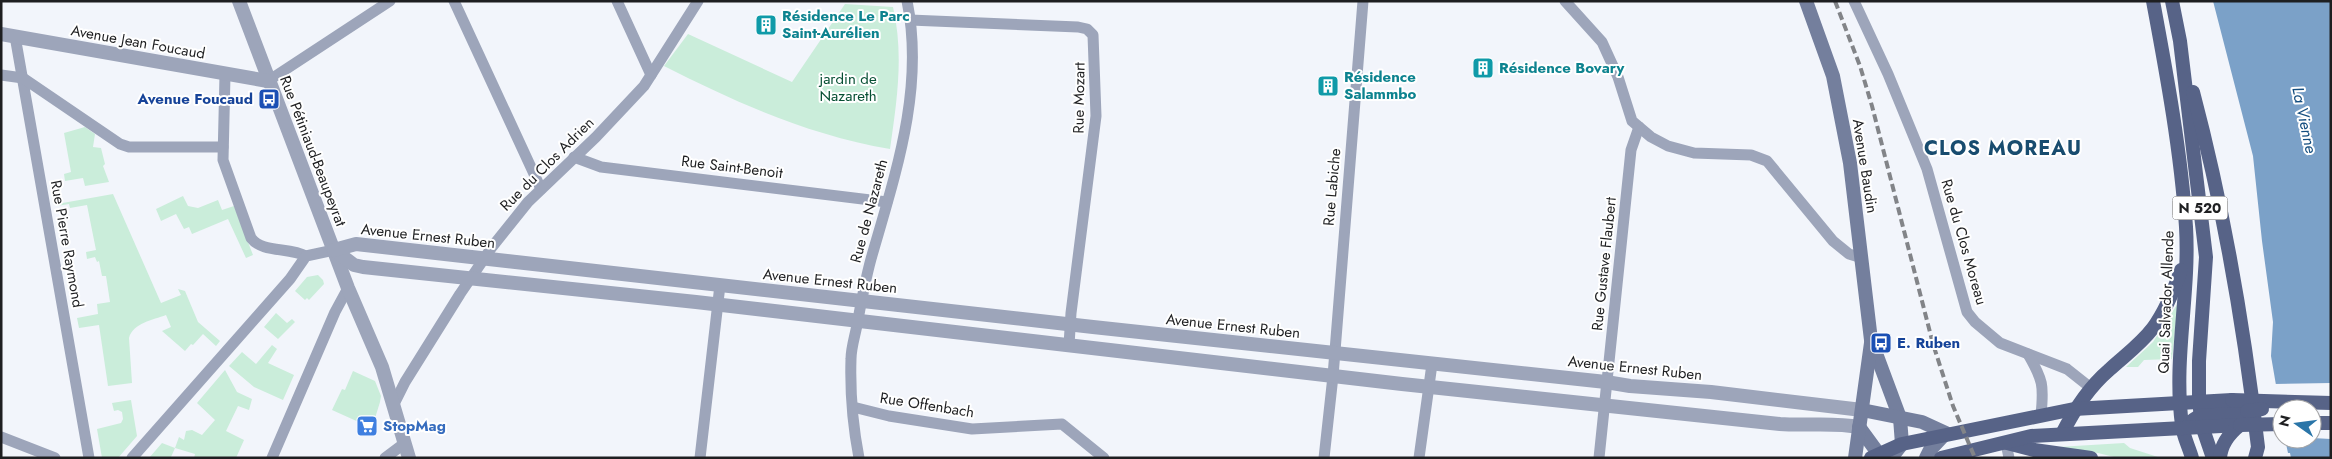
<svg xmlns="http://www.w3.org/2000/svg" width="2332" height="459" font-family="Jost,sans-serif">
  <rect width="100%" height="100%" fill="#f2f5fb"/>
  <g fill="#caedda">
    <path d="M 845,4 L 893,7 C 904,54 897,101 890,149 C 809,135 737,103 664,66 L 688,34 L 792,82 Z"/>
    <polygon points="85,127 95,134 93,147 101,148 105,164 103,166 109,182 85,186 83,178 65,181 64,174 71,172 64,133"/>
    <path d="M 113,194 L 161,303 L 181,295 L 178,289 L 185,291 L 198,322 L 220,341 L 216,346 L 203,334 L 193,345 L 191,344 L 185,351 L 162,331 L 171,327 L 166,315 C 153,320 133,323 129,338 L 132,383 L 108,386 L 99,325 L 79,328 L 77,318 L 98,314 L 97,304 L 110,302 L 106,276 L 102,276 L 99,261 L 97,262 L 95,257 L 87,259 L 86,252 L 96,250 L 87,205 L 70,208 L 69,204 L 57,206 L 57,204 Z"/>
    <polygon points="183,196 188,206 198,208 218,200 222,210 234,206 253,255 246,258 228,219 192,234 189,227 184,229 176,214 161,221 156,209"/>
    <polygon points="318,275 323,280 324,284 309,300 307,298 305,300 295,291 307,277"/>
    <polygon points="2178,303 2172,359 2144,360 2138,367 2126,367 2153,342"/>
    <polygon points="276,313 287,323 292,319 295,322 278,339 264,327"/>
    <polygon points="272,345 277,349 268,363 294,375 283,400 254,387 229,366 242,352 256,364"/>
    <polygon points="225,370 237,392 252,399 249,410 238,406 226,431 244,440 236,458 194,458 195,454 175,448 171,457 173,458 149,458 162,443 175,448 179,437 184,440 186,431 192,430 202,435 215,420 197,403"/>
    <polygon points="353,371 375,381 381,396 380,402 372,428 332,410 342,389 345,390"/>
    <polygon points="131,400 137,436 118,458 102,458 97,429 121,423 123,419 122,412 118,410 114,411 112,403"/>
    <polygon points="2124,443 2130,448 2161,458 2118,458 2098,453 2058,449 2058,447"/>
  </g>
  <polygon fill="#7ba1c8" points="2213,1 2331,1 2331,458 2291,458 2290,453 2288,453 2285,439 2312,439 2312,409 2282,409 2282,420 2271,356 2273,322 2262,241 2253,156"/>
  <polygon fill="#f2f5fb" points="2331,383 2331,439 2312,438 2312,409 2282,409 2282,422 2280,420 2274,384"/>
  <g fill="none" stroke-linecap="round" stroke-linejoin="round">
    <g stroke="#9da5ba" stroke-width="11">
      <polyline points="454,1 541,189"/>
      <polyline points="617,1 651,75"/>
      <polyline points="1565,1 1602,42 1618,77 1632,121 1651,137 1668,146 1694,153 1751,155 1767,161 1833,241 1849,254 1862,258"/>
      <polyline points="1854,1 1888,74 1927,169 1967,312 1975,322 2000,343 2067,369 2091,388"/>
      <polyline points="910,20 1078,27 1087,29 1093,35 1096,116 1071,313 1069,345"/>
      <polyline points="15,36 89,458"/>
      <polyline points="1,75 23,78 120,144 129,147 223,147"/>
      <path d="M 225,75 L 223,160 L 251,238 C 262,253 289,247 306,256"/>
      <polyline points="268,81 390,1"/>
      <polyline points="574,157 601,167 887,202"/>
      <path d="M 2028,354 C 2043,380 2044,385 2041,415"/>
      <polyline points="394,404 405,382 460,294 492,247 528,202 596,137 644,86 698,1"/>
      <polyline points="853,407 889,416 972,429 1062,424 1104,458"/>
      <polyline points="1,437 55,458"/>
      <polyline points="2006,443 2009,458"/>
      <polyline points="132,458 290,279 306,256 334,250"/>
      <polyline points="272,458 335,312 348,288"/>
      <polyline points="385,458 405,443"/>
      <polyline points="700,458 720,285"/>
      <path d="M 859,458 C 853,427 850,391 851,359 C 851,348 855,336 857,325 C 861,303 865,281 871,259 C 895,175 925,89 907,1"/>
      <polyline points="1324,458 1333,376 1363,1"/>
      <polyline points="1419,458 1432,364"/>
      <polyline points="1599,458 1631,150 1639,127"/>
    </g>
    <g stroke="#9da5ba" stroke-width="14">
      <polyline points="239,1 348,288 382,367 409,458"/>
      <polyline points="1,34 268,81"/>
      <path d="M 334,250 L 354,265 L 363,267 L 696,302 L 1402,384 L 1780,424 C 1807,426 1833,422 1859,427"/>
      <polyline points="334,250 356,244 1093,327 1606,382 1630,386 1711,392 1862,410"/>
    </g>
    <g stroke="#747f9d" stroke-width="14">
      <polyline points="1806,1 1833,76 1850,163 1871,340 1900,418 1902,444 1891,458"/>
      <polyline points="1862,410 1922,422 1946,433 1930,450 1926,458"/>
      <polyline points="1859,427 1878,453 1886,458"/>
      <polyline points="1855,458 1871,343"/>
    </g>
    <g stroke="#576387" stroke-width="14">
      <path d="M 2153,1 C 2167,76 2181,152 2186,227 C 2190,294 2173,359 2182,425 C 2183,436 2189,447 2192,458"/>
      <polyline points="2172,1 2180,41 2206,257 2199,361 2199,401 2202,426 2213,458"/>
      <path d="M 2193,92 C 2224,209 2244,326 2258,447 L 2255,458"/>
      <polyline points="2193,420 2201,415 2247,411"/>
      <polyline points="2312,423 2331,423"/>
      <path d="M 2062,434 C 2074,410 2088,388 2109,370 C 2124,356 2140,345 2153,328 C 2166,310 2174,290 2181,270"/>
      <polyline points="2007,443 2034,450 2091,458"/>
      <polyline points="1871,458 1902,444 2074,409 2232,400"/>
      <polyline points="1941,458 2031,436 2240,425"/>
      <path d="M 2220,458 C 2221,444 2230,433 2240,425"/>
    </g>
    <polyline stroke="#828488" stroke-width="4" stroke-dasharray="8 4" stroke-linecap="butt" points="1835,1 1860,66 1872,106 1933,344 1953,406 1975,458"/>
    <g stroke="#576387" stroke-width="14">
      <polyline points="2232,400 2331,403"/>
      <polyline points="2247,411 2262,409"/>
      <polyline points="2240,425 2282,424"/>
    </g>
  </g>
  <defs>
    <g id="building-square" transform="scale(1.125)"><rect x="-9" y="-9" width="18" height="18" rx="4" fill="#0f9aa8" stroke="#fff"/><path d="M-4-6H4V6H1V3H-1V6H-4ZM-2.5-4.3h1.7v1.8h-1.7ZM.8-4.3h1.7v1.8H.8ZM-2.5-1h1.7V.8h-1.7ZM.8-1h1.7V.8H.8Z" fill="#fff"/></g>
    <g id="bus-square" transform="scale(1.125)"><rect x="-9" y="-9" width="18" height="18" rx="4" fill="#1a4fb4" stroke="#fff"/><path d="M-5-6H5V4H4V6H2V4H-2V6H-4V4H-5ZM-3.5-4V0h7V-4ZM-3.5 1.2v1.5H-2V1.2ZM2 1.2v1.5H3.5V1.2Z" fill="#fff"/></g>
    <g id="supermarket-square" transform="scale(1.125)"><rect x="-9" y="-9" width="18" height="18" rx="4" fill="#3f7fe0" stroke="#fff"/><path d="M-6-5.5h2.5l.6 2H6L4.5 2H-2.5L-4.4-4H-6ZM-1.5 3.2a1.3 1.3 0 1 0 .1 0ZM3 3.2a1.3 1.3 0 1 0 .1 0Z" fill="#fff"/></g>
  </defs>
  <g fill-rule="evenodd">
    <use href="#building-square" x="766" y="25"/>
    <use href="#building-square" x="1483" y="68"/>
    <use href="#building-square" x="1328" y="86"/>
    <use href="#bus-square" x="269" y="99"/>
    <use href="#bus-square" x="1881" y="343"/>
    <use href="#supermarket-square" x="367" y="426"/>
  </g>
  <g text-anchor="middle" stroke-width="4" stroke-linejoin="round" paint-order="stroke">
    <rect fill="#fff" stroke="#626264" stroke-width="1" x="2172.5" y="196.5" width="55" height="23" rx="4"/>
    <g font-size="14" font-weight="bold" fill="#1e1f21">
      <text x="2200" y="213">N 520</text>
    </g>
    <g font-size="15" font-weight="bold" fill="#0d838f" stroke="#fff" text-anchor="start">
      <text x="782" y="21">Résidence Le Parc<tspan x="782" dy="17">Saint-Aurélien</tspan></text>
      <text x="1499" y="73">Résidence Bovary</text>
      <text x="1344" y="82">Résidence<tspan x="1344" dy="17">Salammbo</tspan></text>
    </g>
    <g font-size="15" fill="#1e1f21" stroke="#fff">
      <text transform="translate(138 42) rotate(10)" y="5">Avenue Jean Foucaud</text>
      <text transform="translate(1079 98) rotate(-89)" y="5">Rue Mozart</text>
      <text transform="translate(313 151) rotate(69)" y="5">Rue Pétiniaud-Beaupeyrat</text>
      <text transform="translate(547 164) rotate(-45)" y="5">Rue du Clos Adrien</text>
      <text transform="translate(1865 166) rotate(81)" y="5">Avenue Baudin</text>
      <text transform="translate(732 167) rotate(7)" y="5">Rue Saint-Benoit</text>
      <text transform="translate(1332 187) rotate(-85)" y="5">Rue Labiche</text>
      <text transform="translate(869 211) rotate(-75)" y="5">Rue de Nazareth</text>
      <text transform="translate(428 236) rotate(6)" y="5">Avenue Ernest Ruben</text>
      <text transform="translate(1964 242) rotate(74)" y="5">Rue du Clos Moreau</text>
      <text transform="translate(67 244) rotate(80)" y="5">Rue Pierre Raymond</text>
      <text transform="translate(1604 264) rotate(-84)" y="5">Rue Gustave Flaubert</text>
      <text transform="translate(830 281) rotate(6)" y="5">Avenue Ernest Ruben</text>
      <text transform="translate(2166 302) rotate(-88)" y="5">Quai Salvador Allende</text>
      <text transform="translate(1233 326) rotate(6)" y="5">Avenue Ernest Ruben</text>
      <text transform="translate(1635 368) rotate(6)" y="5">Avenue Ernest Ruben</text>
      <text transform="translate(927 405) rotate(9)" y="5">Rue Offenbach</text>
    </g>
    <g font-size="15" fill="#064f33" stroke="#fff">
      <text x="848" y="84">jardin de<tspan x="848" dy="17">Nazareth</tspan></text>
    </g>
    <g font-size="15" font-weight="bold" fill="#164399" stroke="#fff" text-anchor="end">
      <text x="253" y="104">Avenue Foucaud</text>
      <text x="1897" y="348" text-anchor="start">E. Ruben</text>
    </g>
    <g font-size="15" font-weight="bold" fill="#366cbe" stroke="#fff" text-anchor="start">
      <text x="383" y="431">StopMag</text>
    </g>
    <g font-size="16" font-style="italic" fill="#134d7f" stroke="#fff">
      <text transform="translate(2305 120) rotate(78)" y="6">La Vienne</text>
    </g>
    <g font-size="20" font-weight="bold" letter-spacing="1" fill="#184c6f" stroke="#fff">
      <text x="2003" y="155">CLOS MOREAU</text>
    </g>
  </g>
  <rect width="2332" height="459" fill="none" stroke="#1e1f21" stroke-width="5"/>
  <g transform="translate(2297 424) rotate(284)"><circle r="24" fill="#ffffff" stroke="#a5a5a6"/>
  <path d="M0-4L9 19L0 12L-9 19Z" fill="#2a75a8"/>
  <text y="-8" font-size="14" font-weight="bold" text-anchor="middle" fill="#1e1f21">N</text>
  </g>
</svg>
